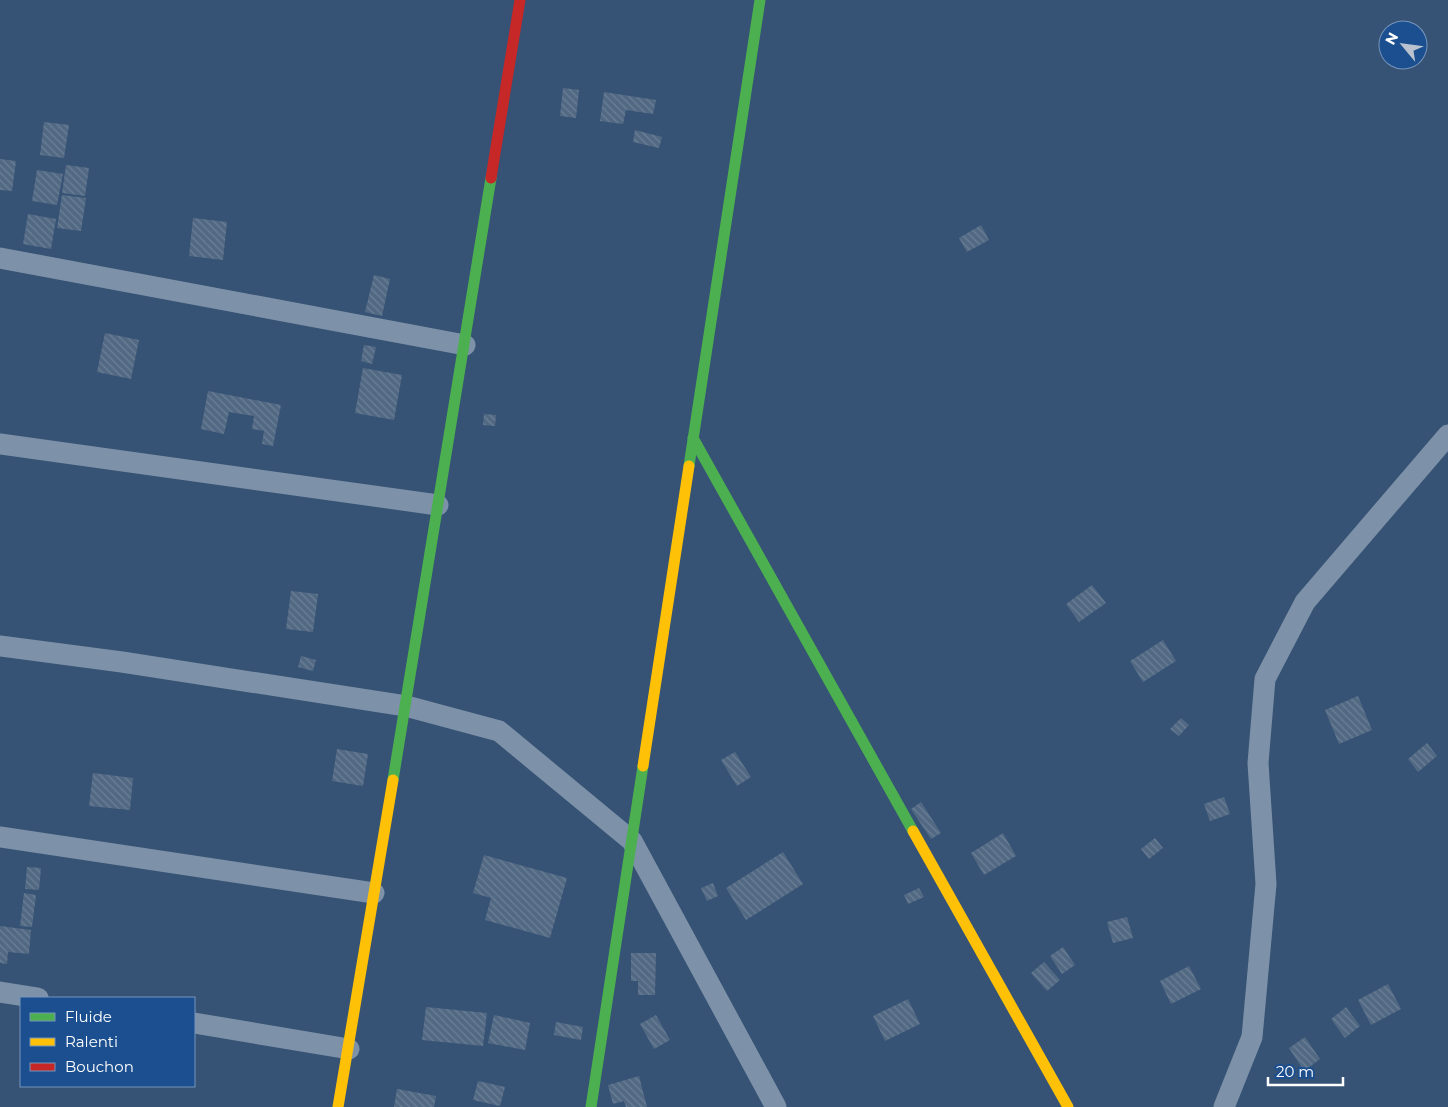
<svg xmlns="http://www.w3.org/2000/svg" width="1448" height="1107" font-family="Montserrat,sans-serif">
  <defs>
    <pattern id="building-back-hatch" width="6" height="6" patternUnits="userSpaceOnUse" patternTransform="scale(1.25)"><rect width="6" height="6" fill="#526984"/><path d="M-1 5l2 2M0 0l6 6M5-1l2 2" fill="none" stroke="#6c8096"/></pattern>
  </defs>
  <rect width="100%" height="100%" fill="#365274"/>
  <g fill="url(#building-back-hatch)">
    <polygon points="563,88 579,90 576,118 560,116"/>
    <polygon points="604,92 656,100 653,114 626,110 623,124 600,121"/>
    <polygon points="44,122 69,125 64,158 40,155"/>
    <polygon points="635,130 662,137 659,148 633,142"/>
    <polygon points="0,159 16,161 12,191 0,190"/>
    <polygon points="66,165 89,168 85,196 62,193"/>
    <polygon points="37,170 63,174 57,205 32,201"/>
    <polygon points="62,195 86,198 81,231 57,228"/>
    <polygon points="28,214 56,219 51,249 23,244"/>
    <polygon points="193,218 227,222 223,260 189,256"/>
    <polygon points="981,225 989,240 967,252 959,238"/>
    <polygon points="374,275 390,279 382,316 365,312"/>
    <polygon points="105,333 139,340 131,379 97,372"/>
    <polygon points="364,345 376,347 372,364 361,361"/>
    <polygon points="363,368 402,375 394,420 355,413"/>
    <polygon points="208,391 281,405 273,446 262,444 264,431 252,429 254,416 229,412 224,434 201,429"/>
    <polygon points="484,414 496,415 495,426 483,425"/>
    <polygon points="1092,585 1106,603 1079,622 1066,604"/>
    <polygon points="291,591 318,594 313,632 286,629"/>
    <polygon points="1163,640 1176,661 1143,682 1130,661"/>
    <polygon points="301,656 316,660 313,671 298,667"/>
    <polygon points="1358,696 1372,730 1339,744 1325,710"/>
    <polygon points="1181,718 1189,725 1179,736 1170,729"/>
    <polygon points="1427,743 1437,756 1418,772 1408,759"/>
    <polygon points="337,749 368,754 363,786 332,781"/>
    <polygon points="735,752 751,777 737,786 721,760"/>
    <polygon points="93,773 133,778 130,810 89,806"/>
    <polygon points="1224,797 1230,814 1210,821 1204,804"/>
    <polygon points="921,802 941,833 931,839 911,809"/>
    <polygon points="1003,833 1016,856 984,875 971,853"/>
    <polygon points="1155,838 1163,848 1149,859 1141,849"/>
    <polygon points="783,852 803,884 746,920 726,888"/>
    <polygon points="484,855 567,878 550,938 485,920 491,898 473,893"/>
    <polygon points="27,867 41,868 39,890 25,889"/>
    <polygon points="713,883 718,896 707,901 701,888"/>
    <polygon points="919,888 924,897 908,904 904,895"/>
    <polygon points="24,893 36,895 32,927 20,926"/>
    <polygon points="1127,917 1133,938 1113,943 1107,922"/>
    <polygon points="0,926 31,930 29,954 8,952 7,964 0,963"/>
    <polygon points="1063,947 1075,965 1062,974 1050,956"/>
    <polygon points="631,953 656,953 655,995 638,995 638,981 631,981"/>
    <polygon points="1044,962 1060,980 1047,991 1031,973"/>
    <polygon points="1189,966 1201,989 1171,1004 1160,981"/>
    <polygon points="1388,984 1401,1009 1371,1025 1358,1000"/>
    <polygon points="908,999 920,1024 885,1041 873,1016"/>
    <polygon points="426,1007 487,1013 483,1046 422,1040"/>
    <polygon points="1346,1007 1360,1026 1345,1038 1331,1019"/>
    <polygon points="494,1015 530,1023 525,1050 488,1043"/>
    <polygon points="656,1015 670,1040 654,1049 640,1024"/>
    <polygon points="556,1022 583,1027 581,1040 554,1035"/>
    <polygon points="1305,1037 1320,1059 1304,1071 1289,1048"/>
    <polygon points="639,1076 647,1107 626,1107 624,1101 613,1104 608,1085"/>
    <polygon points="478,1081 505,1087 500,1106 473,1100"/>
    <polygon points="397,1089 436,1096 434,1107 394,1107"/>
  </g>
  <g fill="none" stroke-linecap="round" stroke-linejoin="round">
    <g stroke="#7d92a8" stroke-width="21">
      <polyline points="0,258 465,345"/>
      <polyline points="0,444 438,505"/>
      <polyline points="0,646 122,662 406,706 499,731 632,841 776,1107"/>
      <polyline points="0,837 374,893"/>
      <polyline points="0,992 38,998"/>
      <polyline points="194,1023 349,1049"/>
      <polyline points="1224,1107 1252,1037 1266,884 1258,763 1265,679 1305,602 1448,435"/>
    </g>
    <g stroke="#4caf50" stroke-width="11">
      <polyline points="693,438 913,831"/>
      <polyline points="689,466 760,0"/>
      <polyline points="393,780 491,178"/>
      <polyline points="591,1107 643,766"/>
    </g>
    <g stroke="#ffc107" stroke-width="11">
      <polyline points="643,766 689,466"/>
      <polyline points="913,831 1068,1107"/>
      <polyline points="338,1107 393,780"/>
    </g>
    <polyline stroke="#c62828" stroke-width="11" points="491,178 520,0"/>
  </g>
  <rect x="20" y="997" width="175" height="90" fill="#1b4f8f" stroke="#7695bc"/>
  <rect x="30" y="1013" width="25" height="8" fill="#4caf50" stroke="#7695bc"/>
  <text x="65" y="1022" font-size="15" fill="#ffffff">Fluide</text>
  <rect x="30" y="1038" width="25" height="8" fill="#ffc107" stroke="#7695bc"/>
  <text x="65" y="1047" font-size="15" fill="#ffffff">Ralenti</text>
  <rect x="30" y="1063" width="25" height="8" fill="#c62828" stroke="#7695bc"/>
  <text x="65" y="1072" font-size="15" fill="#ffffff">Bouchon</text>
  <g transform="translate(1403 45) rotate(299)"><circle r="24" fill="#1b4f8f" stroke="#7695bc"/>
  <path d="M0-4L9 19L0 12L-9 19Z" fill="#b9c2ce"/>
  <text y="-8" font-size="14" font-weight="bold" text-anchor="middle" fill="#ffffff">N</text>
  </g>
  <path d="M1268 1077v8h75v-8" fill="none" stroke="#ffffff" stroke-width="2.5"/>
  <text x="1276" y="1077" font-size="15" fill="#ffffff" stroke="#1b4f8f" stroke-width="4" paint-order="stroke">20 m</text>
</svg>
